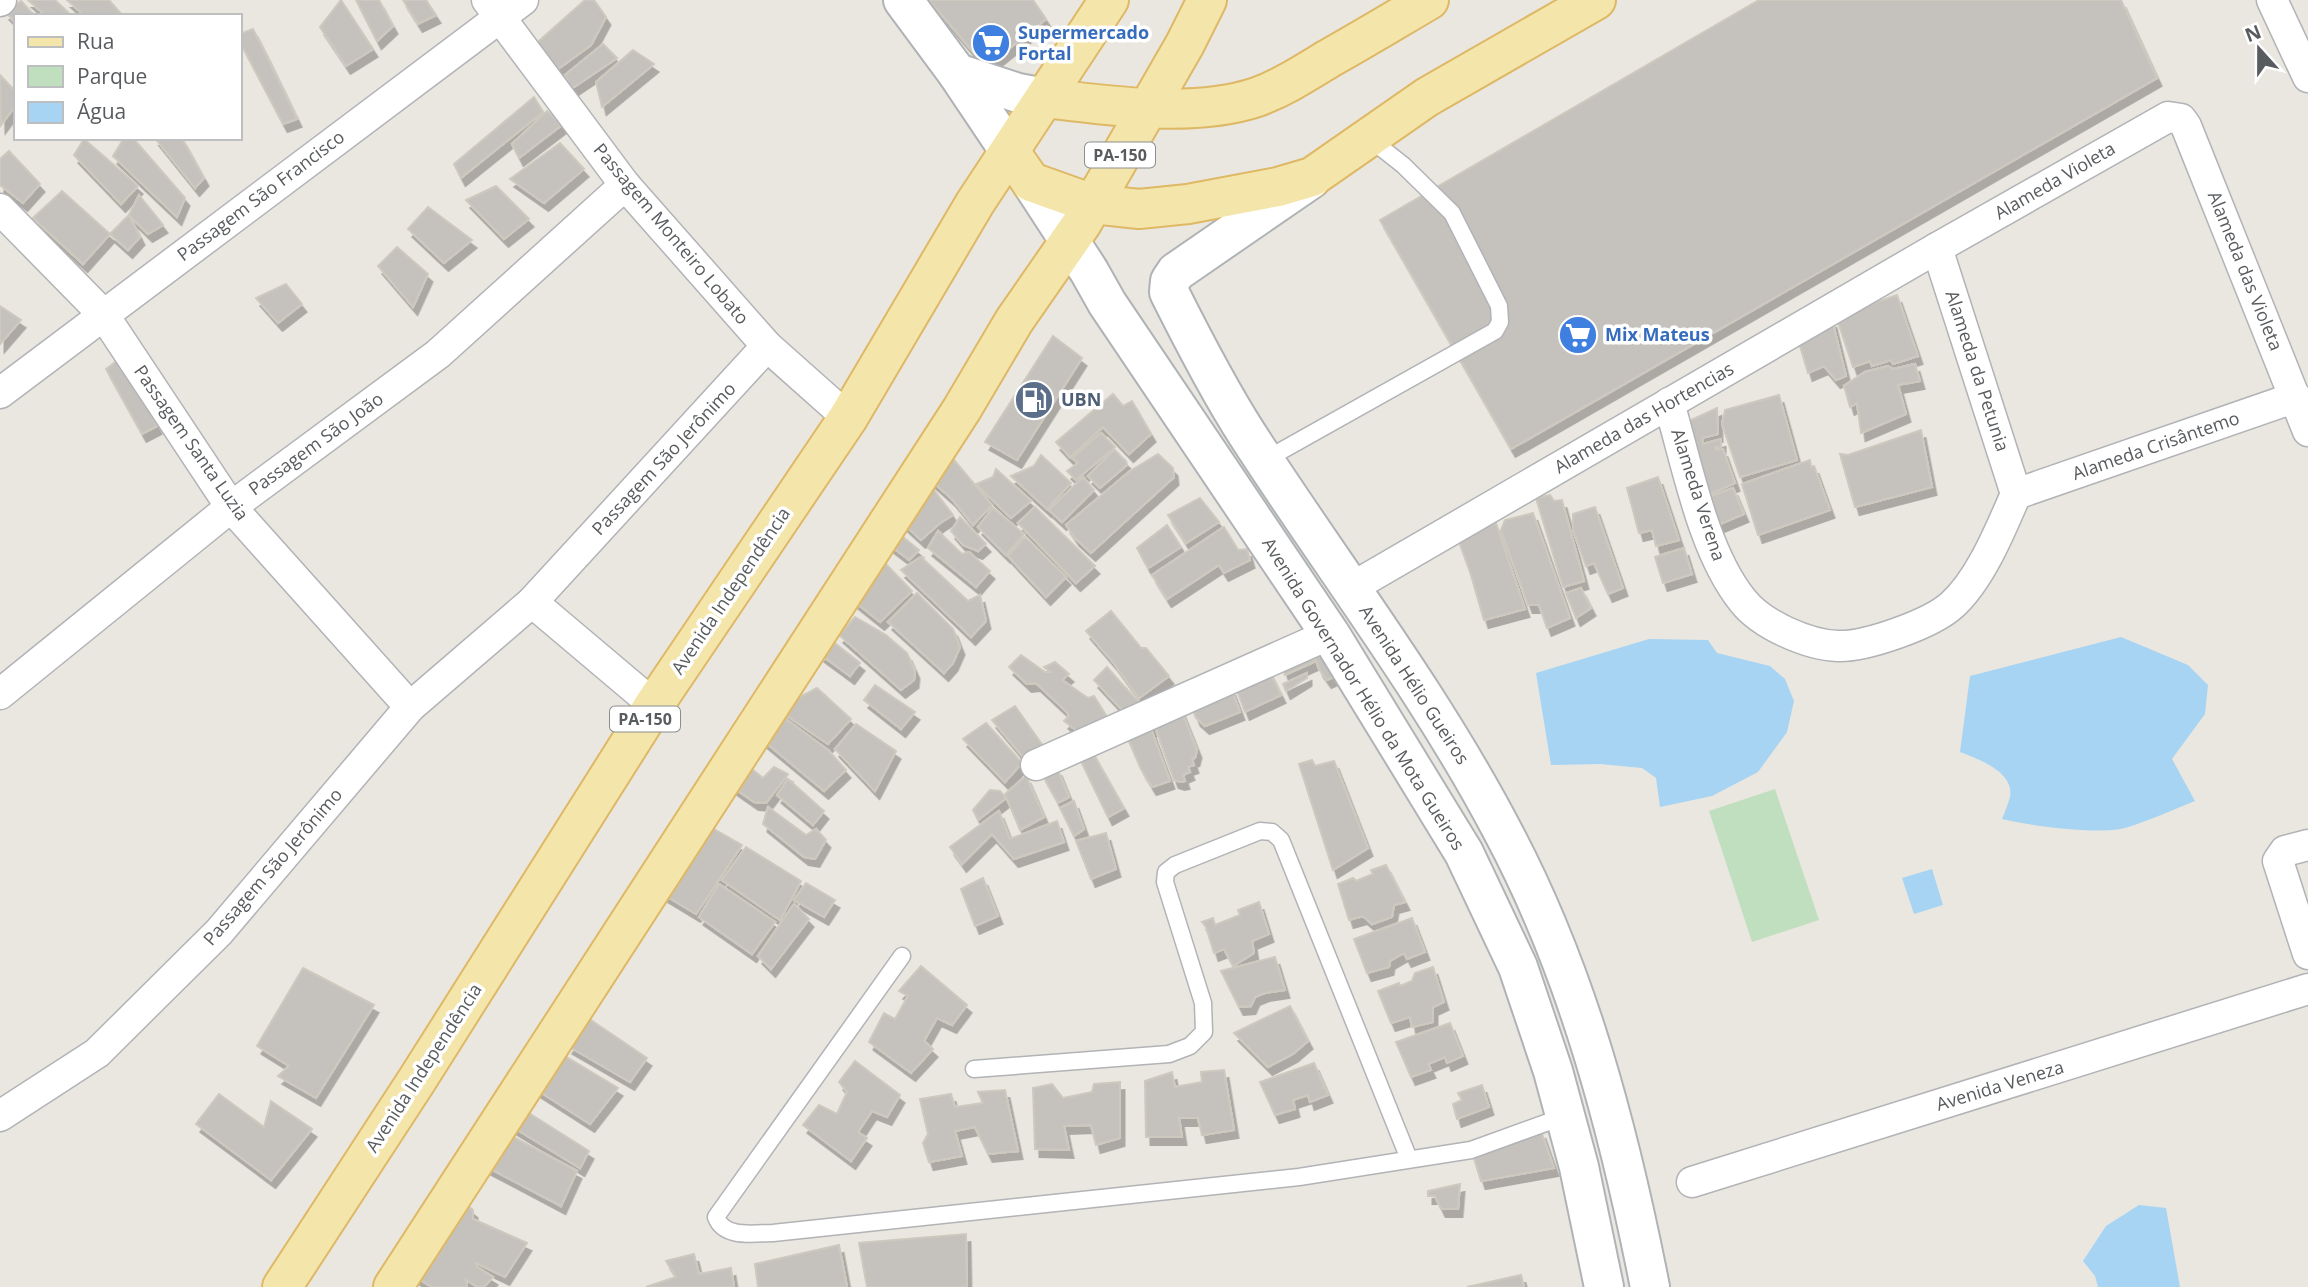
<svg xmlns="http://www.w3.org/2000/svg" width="2308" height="1287" font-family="'Open Sans',sans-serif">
  <defs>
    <filter id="shadow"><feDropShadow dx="4.5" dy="8" stdDeviation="0" flood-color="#0004"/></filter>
  </defs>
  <rect width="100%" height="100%" fill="#eae7e0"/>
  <polygon fill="#c0dfbf" points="1775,789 1819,920 1752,942 1709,811"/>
  <g fill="#a7d4f3">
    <path d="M 2121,637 L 2188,665 L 2208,685 L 2205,714 L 2172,759 L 2195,801 C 2172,810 2149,821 2125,828 C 2097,835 2031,826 2002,819 C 2005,812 2008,804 2010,797 C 2015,772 1978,759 1960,752 L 1970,676 Z"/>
    <polygon points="1649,639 1708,640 1717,653 1770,666 1785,679 1794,701 1787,732 1758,772 1712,796 1660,807 1656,778 1642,768 1600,764 1551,765 1536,673"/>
    <polygon points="1932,869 1943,905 1914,914 1902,878"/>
    <polygon points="2139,1205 2166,1208 2180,1287 2098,1287 2095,1276 2083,1261 2106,1226"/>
  </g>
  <g fill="#c5c2bd" stroke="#cec9bf" stroke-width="2" filter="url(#shadow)">
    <polygon points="28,0 55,0 72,16 46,16"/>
    <polygon points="67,0 109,0 123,16 85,16"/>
    <polygon points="341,0 373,49 346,66 320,27"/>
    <polygon points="356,0 379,0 393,26 377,41"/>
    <polygon points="403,0 426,0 436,15 418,24"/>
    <polygon points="585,0 594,0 606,17 591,45 558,69 531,48"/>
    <polygon points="929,0 1033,0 1046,19 986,67"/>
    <polygon points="1759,0 2121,0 2157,78 1511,449 1380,220"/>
    <polygon points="21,1 35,16 16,16 16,23 5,12"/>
    <polygon points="253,29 266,55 297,119 283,124 240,42 240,34"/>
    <polygon points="603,44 617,58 571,89 565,75"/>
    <polygon points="633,50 654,64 602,107 596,82"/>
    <polygon points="0,75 16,92 16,105 1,125"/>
    <polygon points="534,97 543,112 461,178 454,164"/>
    <polygon points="547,111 562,125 519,158 512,144"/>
    <polygon points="124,138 133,138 185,198 177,217 113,156"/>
    <polygon points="155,138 182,138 204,178 195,188"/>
    <polygon points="84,139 138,186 121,204 74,155"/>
    <polygon points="560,143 584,169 544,203 510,179"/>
    <polygon points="9,151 40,184 23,203 0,185 0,159"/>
    <polygon points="496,186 529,219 504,239 466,200"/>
    <polygon points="62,191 110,234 83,264 33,218"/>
    <polygon points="139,195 163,225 148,234 129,215"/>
    <polygon points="428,207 472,240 444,263 408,229"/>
    <polygon points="129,215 140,237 128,250 110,234"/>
    <polygon points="397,247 428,274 413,307 378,266"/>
    <polygon points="286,284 302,304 278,323 256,298"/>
    <polygon points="1897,295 1918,356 1893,364 1891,360 1872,366 1870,361 1853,367 1836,316"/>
    <polygon points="0,306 21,320 0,344"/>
    <polygon points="1832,320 1846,376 1836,380 1824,366 1808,373 1797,336"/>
    <polygon points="1053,336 1082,358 1017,460 985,442"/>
    <polygon points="122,357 157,426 142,434 106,369"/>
    <polygon points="1915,364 1920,381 1898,385 1906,414 1861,433 1857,403 1850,407 1844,386 1865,372 1888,366 1893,369"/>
    <polygon points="1113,394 1123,406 1132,401 1151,434 1129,454 1103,427 1070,457 1056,442"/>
    <polygon points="1779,395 1797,460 1740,477 1722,424 1725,410"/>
    <polygon points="1717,408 1718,434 1702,438 1703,444 1721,439 1721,447 1715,447 1716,450 1723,449 1735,483 1712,493 1711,496 1733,488 1744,514 1713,527 1684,428 1691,420"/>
    <polygon points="1921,430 1932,487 1855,507 1840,454 1848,455"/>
    <polygon points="1101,433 1115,447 1076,480 1067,471 1078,463 1072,458"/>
    <polygon points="1114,450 1126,461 1127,465 1100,488 1088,476"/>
    <polygon points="948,453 992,505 973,525 952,499 926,476"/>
    <polygon points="1158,454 1173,468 1174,477 1091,553 1075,538 1066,525 1130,471"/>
    <polygon points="1041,455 1071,483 1047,509 1011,476 1034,466"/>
    <polygon points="1810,460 1811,467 1814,466 1830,510 1758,535 1742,484"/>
    <polygon points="996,469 1031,501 1011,518 976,484 993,477"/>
    <polygon points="1083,477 1094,490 1062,522 1049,510"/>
    <polygon points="1658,477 1679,540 1656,546 1652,530 1639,533 1627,488"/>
    <polygon points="927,481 953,515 940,523 921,540 896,517"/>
    <polygon points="1550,495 1554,501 1562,500 1584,581 1563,587 1536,498"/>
    <polygon points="1200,498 1219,522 1186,543 1168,515"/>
    <polygon points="1035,507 1095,566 1076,583 1018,523"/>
    <polygon points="1595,507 1623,588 1608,594 1594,563 1586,566 1573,530 1573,514"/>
    <polygon points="993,508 1024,534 1006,555 978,527"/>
    <polygon points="1533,513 1570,618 1547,628 1539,605 1528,605 1501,530 1505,520"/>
    <polygon points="960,517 986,544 978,551 963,545 951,531"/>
    <polygon points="1496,523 1525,609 1484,620 1470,572 1458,539"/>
    <polygon points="1167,525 1181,547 1148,568 1137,548"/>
    <polygon points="1224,527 1238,550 1247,549 1250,560 1224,573 1219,565 1167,599 1152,575"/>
    <polygon points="892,528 919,550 909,560 883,540"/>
    <polygon points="938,531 962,554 969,552 990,571 976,587 928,548"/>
    <polygon points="1025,537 1066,577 1046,597 1008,556"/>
    <polygon points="1684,548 1692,574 1663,583 1655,557"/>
    <polygon points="921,557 968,601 980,595 986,621 971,637 901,570"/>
    <polygon points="880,558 912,591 880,622 854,601"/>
    <polygon points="1581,588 1591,608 1576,618 1566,593"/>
    <polygon points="917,593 953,629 960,647 953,663 944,673 888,622"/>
    <polygon points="1111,611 1141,648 1146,648 1169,676 1139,698 1113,662 1086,631"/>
    <polygon points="855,617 886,635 907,653 915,671 914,680 901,690 839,635"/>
    <polygon points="831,640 860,663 850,676 820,654"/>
    <polygon points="1308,646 1314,662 1285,675 1280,659"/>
    <polygon points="1311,646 1342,673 1327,680 1319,669"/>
    <polygon points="1021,655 1045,672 1050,672 1044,667 1055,662 1069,674 1062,680 1088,698 1094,696 1107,717 1077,731 1064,721 1069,716 1067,712 1036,683 1027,684 1009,667"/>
    <polygon points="1107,667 1121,683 1141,704 1125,713 1094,680"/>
    <polygon points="1268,669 1281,695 1245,712 1234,682"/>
    <polygon points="1307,673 1307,678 1286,691 1283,684"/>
    <polygon points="875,685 915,712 901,729 864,700"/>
    <polygon points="817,688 851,719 828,744 777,709"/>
    <polygon points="1231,688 1240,712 1205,726 1196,718 1189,700"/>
    <polygon points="1179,705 1197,750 1195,758 1192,759 1194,765 1188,767 1190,772 1183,775 1185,781 1180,782 1174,780 1155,727 1151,729 1170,781 1152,787 1141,769 1124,730"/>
    <polygon points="1015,706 1043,746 1023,757 992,720"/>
    <polygon points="776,712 828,750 846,770 824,791 759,737"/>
    <polygon points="986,723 1022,763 1005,782 963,739"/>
    <polygon points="856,724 896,751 875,791 835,749"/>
    <polygon points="1090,748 1124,808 1108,817 1078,755"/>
    <polygon points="1312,760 1315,766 1334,761 1368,848 1333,870 1299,764"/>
    <polygon points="744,763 763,778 774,767 788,774 766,803 754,802 731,786"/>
    <polygon points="1057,768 1069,797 1058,803 1042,774"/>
    <polygon points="1026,776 1044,817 1020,830 1005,794"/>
    <polygon points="788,779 824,811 813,825 777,795"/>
    <polygon points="990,790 1000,791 1006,798 978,820 973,810"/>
    <polygon points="1074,801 1084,829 1074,836 1060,808"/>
    <polygon points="768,807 806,835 816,829 826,840 815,859 804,857 763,824"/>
    <polygon points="999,811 1010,839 1057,821 1064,842 1014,859 992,834 962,864 950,847"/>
    <polygon points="707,825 742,845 696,914 663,894"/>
    <polygon points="1106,833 1116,869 1091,879 1076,841"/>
    <polygon points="746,847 801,881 780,920 722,880"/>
    <polygon points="1386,865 1405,902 1394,905 1392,917 1372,924 1363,916 1349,920 1338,884 1353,878 1356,881 1373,874 1371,870"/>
    <polygon points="983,878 998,916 975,926 961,889"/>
    <polygon points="806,883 835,900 824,917 794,900"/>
    <polygon points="719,884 775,922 752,954 699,917"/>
    <polygon points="1259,902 1269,934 1252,941 1254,953 1233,966 1224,949 1214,953 1206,927 1202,922 1213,918 1215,925 1240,915 1238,910"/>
    <polygon points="794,904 809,919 771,969 758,956"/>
    <polygon points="1412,918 1425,952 1407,959 1404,953 1390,961 1389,967 1367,973 1354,939"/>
    <polygon points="1275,957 1285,990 1265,993 1255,997 1251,1006 1239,1007 1221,971"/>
    <polygon points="921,966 967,1005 952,1025 937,1018 924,1041 933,1049 911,1073 869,1042 884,1013 895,1019 908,996 899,991"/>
    <polygon points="1433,967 1444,1002 1433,1007 1433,1022 1412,1027 1410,1017 1391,1023 1378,991 1399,983 1400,986 1412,981 1415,973"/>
    <polygon points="303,968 374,1005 316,1098 278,1076 289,1066 257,1046"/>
    <polygon points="1290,1006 1308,1041 1293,1054 1268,1067 1234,1033"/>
    <polygon points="585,1016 647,1058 630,1082 568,1046"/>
    <polygon points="1450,1023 1463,1056 1447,1063 1445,1057 1428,1064 1431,1070 1411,1077 1396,1042"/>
    <polygon points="560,1053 618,1088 590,1124 534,1088"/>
    <polygon points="855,1061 900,1095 887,1117 872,1111 858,1132 867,1138 851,1161 803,1125 819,1105 837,1114 847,1092 839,1082"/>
    <polygon points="1314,1063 1328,1095 1310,1102 1308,1095 1293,1100 1295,1109 1275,1115 1260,1082"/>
    <polygon points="1224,1070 1234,1130 1202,1135 1198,1118 1179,1118 1182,1137 1146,1137 1145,1081 1172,1072 1175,1087 1202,1082 1201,1072"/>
    <polygon points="1120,1082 1120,1138 1096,1145 1091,1125 1064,1126 1069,1150 1035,1149 1033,1088 1052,1084 1063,1098 1092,1092 1094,1084"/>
    <polygon points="1482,1085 1489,1107 1457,1119 1453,1104 1462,1100 1458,1093"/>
    <polygon points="1005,1090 1018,1151 988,1154 975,1127 955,1131 962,1156 929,1162 923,1143 928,1134 920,1099 951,1094 955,1107 983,1103 978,1092"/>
    <polygon points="219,1094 264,1127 271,1101 312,1129 271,1180 196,1124"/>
    <polygon points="521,1108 589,1151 580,1168 511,1126"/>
    <polygon points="1541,1131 1554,1168 1481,1181 1473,1155"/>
    <polygon points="506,1133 577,1171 561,1206 487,1167"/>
    <polygon points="1460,1184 1458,1209 1441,1209 1435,1196 1428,1196 1428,1191"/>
    <polygon points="463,1202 473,1210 473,1219 527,1243 505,1277 476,1263 477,1267 493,1277 484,1287 478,1287 466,1280 467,1287 432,1287 414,1276"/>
    <polygon points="966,1234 967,1287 867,1287 859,1243"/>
    <polygon points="839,1245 847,1287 758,1287 755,1264"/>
    <polygon points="694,1254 699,1274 731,1268 734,1287 646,1287 676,1277 666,1261"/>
    <polygon points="1521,1275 1524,1287 1467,1287"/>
  </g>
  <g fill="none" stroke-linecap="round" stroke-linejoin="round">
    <g stroke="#b1b3b6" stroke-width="19">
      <g id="service">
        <polyline points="1265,460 1495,331 1500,322 1499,306 1452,213 1403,165 1370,139"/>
        <path d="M 902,956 L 716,1217 C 724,1239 754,1233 773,1233 L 1299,1177 L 1471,1150 L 1565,1116"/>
        <polyline points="974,1069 1169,1054 1190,1046 1204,1032 1203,1003 1165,882 1166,872 1175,865 1260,831 1272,832 1281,840 1409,1159"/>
      </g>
    </g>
    <g stroke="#b1b3b6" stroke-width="33">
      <g id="minor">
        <polyline points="487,0 625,185 767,346 848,418"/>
        <polyline points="2272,0 2308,77"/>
        <polyline points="0,1 1,0"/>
        <polyline points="0,209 103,314 231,507 410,707"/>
        <polyline points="1937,248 2016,494"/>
        <polyline points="0,393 523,0"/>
        <path d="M 1669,403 C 1687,464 1703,552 1743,601 C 1762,625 1808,645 1838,646 C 1866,647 1931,624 1952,605 C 1981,579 2001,528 2016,494"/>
        <polyline points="2016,494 2296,397"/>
        <polyline points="1351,588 1937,248 2168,117 2181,119 2186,126 2308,431"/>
        <polyline points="532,602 654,705"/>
        <polyline points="0,694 231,507 438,354 625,185"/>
        <polyline points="1036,765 1330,634"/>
        <polyline points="2308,845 2285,851 2278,861 2308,954"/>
        <polyline points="0,1116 97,1053 219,932 410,707 532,602 767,346"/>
        <polyline points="1692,1182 2308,989"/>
      </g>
    </g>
    <g stroke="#b0b3b6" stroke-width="42">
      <g id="secondary">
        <polyline points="903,0 957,73 1010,152"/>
        <polyline points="957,73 1018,93 1045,98"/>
        <path d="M 1311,179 L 1176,272 L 1170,281 L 1169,292 C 1193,340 1218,389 1247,434 C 1332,566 1429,691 1502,830 C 1578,972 1619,1130 1650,1287"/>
        <polyline points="1031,182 1089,271 1107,303 1330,634 1464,853 1518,967 1553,1071 1579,1167 1604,1287"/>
      </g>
    </g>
    <g stroke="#deb865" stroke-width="42">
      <g id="primary">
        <path d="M 1045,98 C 1109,106 1195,118 1257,97 C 1282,88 1305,73 1328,59 C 1362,40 1395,20 1429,0"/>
        <polyline points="1010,152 1031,182 1093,204 1139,209 1188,204 1278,187 1312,177 1427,97 1596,0"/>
        <polyline points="282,1287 417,1080 654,705 848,418 975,203 1109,0"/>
        <polyline points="393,1287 962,409 1014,321 1082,223 1185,44 1207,0"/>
      </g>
    </g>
    <use href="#service" stroke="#fff" stroke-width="16"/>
    <use href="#minor" stroke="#fff" stroke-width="30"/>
    <use href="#secondary" stroke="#fff" stroke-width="38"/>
    <use href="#primary" stroke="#f4e6ab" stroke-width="38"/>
  </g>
  <defs>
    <g id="supermarket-disc" transform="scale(2.0125)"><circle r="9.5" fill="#3f7fe0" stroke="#fff"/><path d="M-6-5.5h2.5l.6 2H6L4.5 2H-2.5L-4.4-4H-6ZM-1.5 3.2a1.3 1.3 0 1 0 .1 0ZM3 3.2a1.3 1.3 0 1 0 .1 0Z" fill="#fff"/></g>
    <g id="fuel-disc" transform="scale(2.0125)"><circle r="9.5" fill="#5c6f8a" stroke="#fff"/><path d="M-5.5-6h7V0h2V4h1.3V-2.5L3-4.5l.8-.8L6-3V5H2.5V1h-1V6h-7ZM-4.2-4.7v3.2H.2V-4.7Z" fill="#fff"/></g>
  </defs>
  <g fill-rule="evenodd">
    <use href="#supermarket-disc" x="991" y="43"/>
    <use href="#supermarket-disc" x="1578" y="335"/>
    <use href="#fuel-disc" x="1034" y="400"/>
  </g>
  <g text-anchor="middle" stroke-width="7" stroke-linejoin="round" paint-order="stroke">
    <g fill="#fff" stroke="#8b8d8f" stroke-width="2">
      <rect x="1085" y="142.5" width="70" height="25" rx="5"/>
      <rect x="610" y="706.5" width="70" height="25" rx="5"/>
    </g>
    <g font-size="16" font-weight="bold" fill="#595c5f">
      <text x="1120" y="161">PA-150</text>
      <text x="645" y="725">PA-150</text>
    </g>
    <g font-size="18" font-weight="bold" fill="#366cbe" stroke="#fff" text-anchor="start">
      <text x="1018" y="39">Supermercado<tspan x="1018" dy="21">Fortal</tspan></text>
      <text x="1605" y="341">Mix Mateus</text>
    </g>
    <g font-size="18" fill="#595c5f" stroke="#fff">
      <text transform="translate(2055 181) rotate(-30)" y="6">Alameda Violeta</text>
      <text transform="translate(261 196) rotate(-37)" y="6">Passagem São Francisco</text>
      <text transform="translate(671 234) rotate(50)" y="6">Passagem Monteiro Lobato</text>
      <text transform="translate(2245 271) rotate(68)" y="6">Alameda das Violeta</text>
      <text transform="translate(1977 371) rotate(72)" y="6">Alameda da Petunia</text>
      <text transform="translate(1644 418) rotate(-30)" y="6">Alameda das Hortencias</text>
      <text transform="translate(191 443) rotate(55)" y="6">Passagem Santa Luzia</text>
      <text transform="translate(316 444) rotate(-36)" y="6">Passagem São João</text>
      <text transform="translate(2156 446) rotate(-19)" y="6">Alameda Crisântemo</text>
      <text transform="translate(664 459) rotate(-47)" y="6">Passagem São Jerônimo</text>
      <text transform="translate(1698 495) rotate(72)" y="6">Alameda Verena</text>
      <text transform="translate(731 591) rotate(-56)" y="6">Avenida Independência</text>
      <text transform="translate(1414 685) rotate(57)" y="6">Avenida Hélio Gueiros</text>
      <text transform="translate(1363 694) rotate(58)" y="6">Avenida Governador Hélio da Mota Gueiros</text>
      <text transform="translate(273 867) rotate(-49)" y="6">Passagem São Jerônimo</text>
      <text transform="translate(424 1068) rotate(-57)" y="6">Avenida Independência</text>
      <text transform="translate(2000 1086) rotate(-17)" y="6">Avenida Veneza</text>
    </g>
    <g font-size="18" font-weight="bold" fill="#4e5e75" stroke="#fff" text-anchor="start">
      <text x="1061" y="406">UBN</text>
    </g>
  </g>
  <rect x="14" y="14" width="228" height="126" fill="#ffffff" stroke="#bdbebf" stroke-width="2"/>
  <rect x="28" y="37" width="35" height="10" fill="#f4e6ab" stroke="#bdbebf" stroke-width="2"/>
  <text x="77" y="49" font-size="21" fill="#595c5f">Rua</text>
  <rect x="28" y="66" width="35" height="21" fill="#c0dfbf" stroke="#bdbebf" stroke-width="2"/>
  <text x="77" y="84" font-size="21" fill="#595c5f">Parque</text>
  <rect x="28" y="102" width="35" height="21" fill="#a7d4f3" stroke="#bdbebf" stroke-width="2"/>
  <text x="77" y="119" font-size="21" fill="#595c5f">Água</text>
  <g transform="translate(2259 49) rotate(339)" stroke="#ffffff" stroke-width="5" paint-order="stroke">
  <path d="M0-5L12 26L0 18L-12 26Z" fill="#595c5f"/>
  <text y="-10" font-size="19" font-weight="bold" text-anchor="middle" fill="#595c5f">N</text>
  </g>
</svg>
